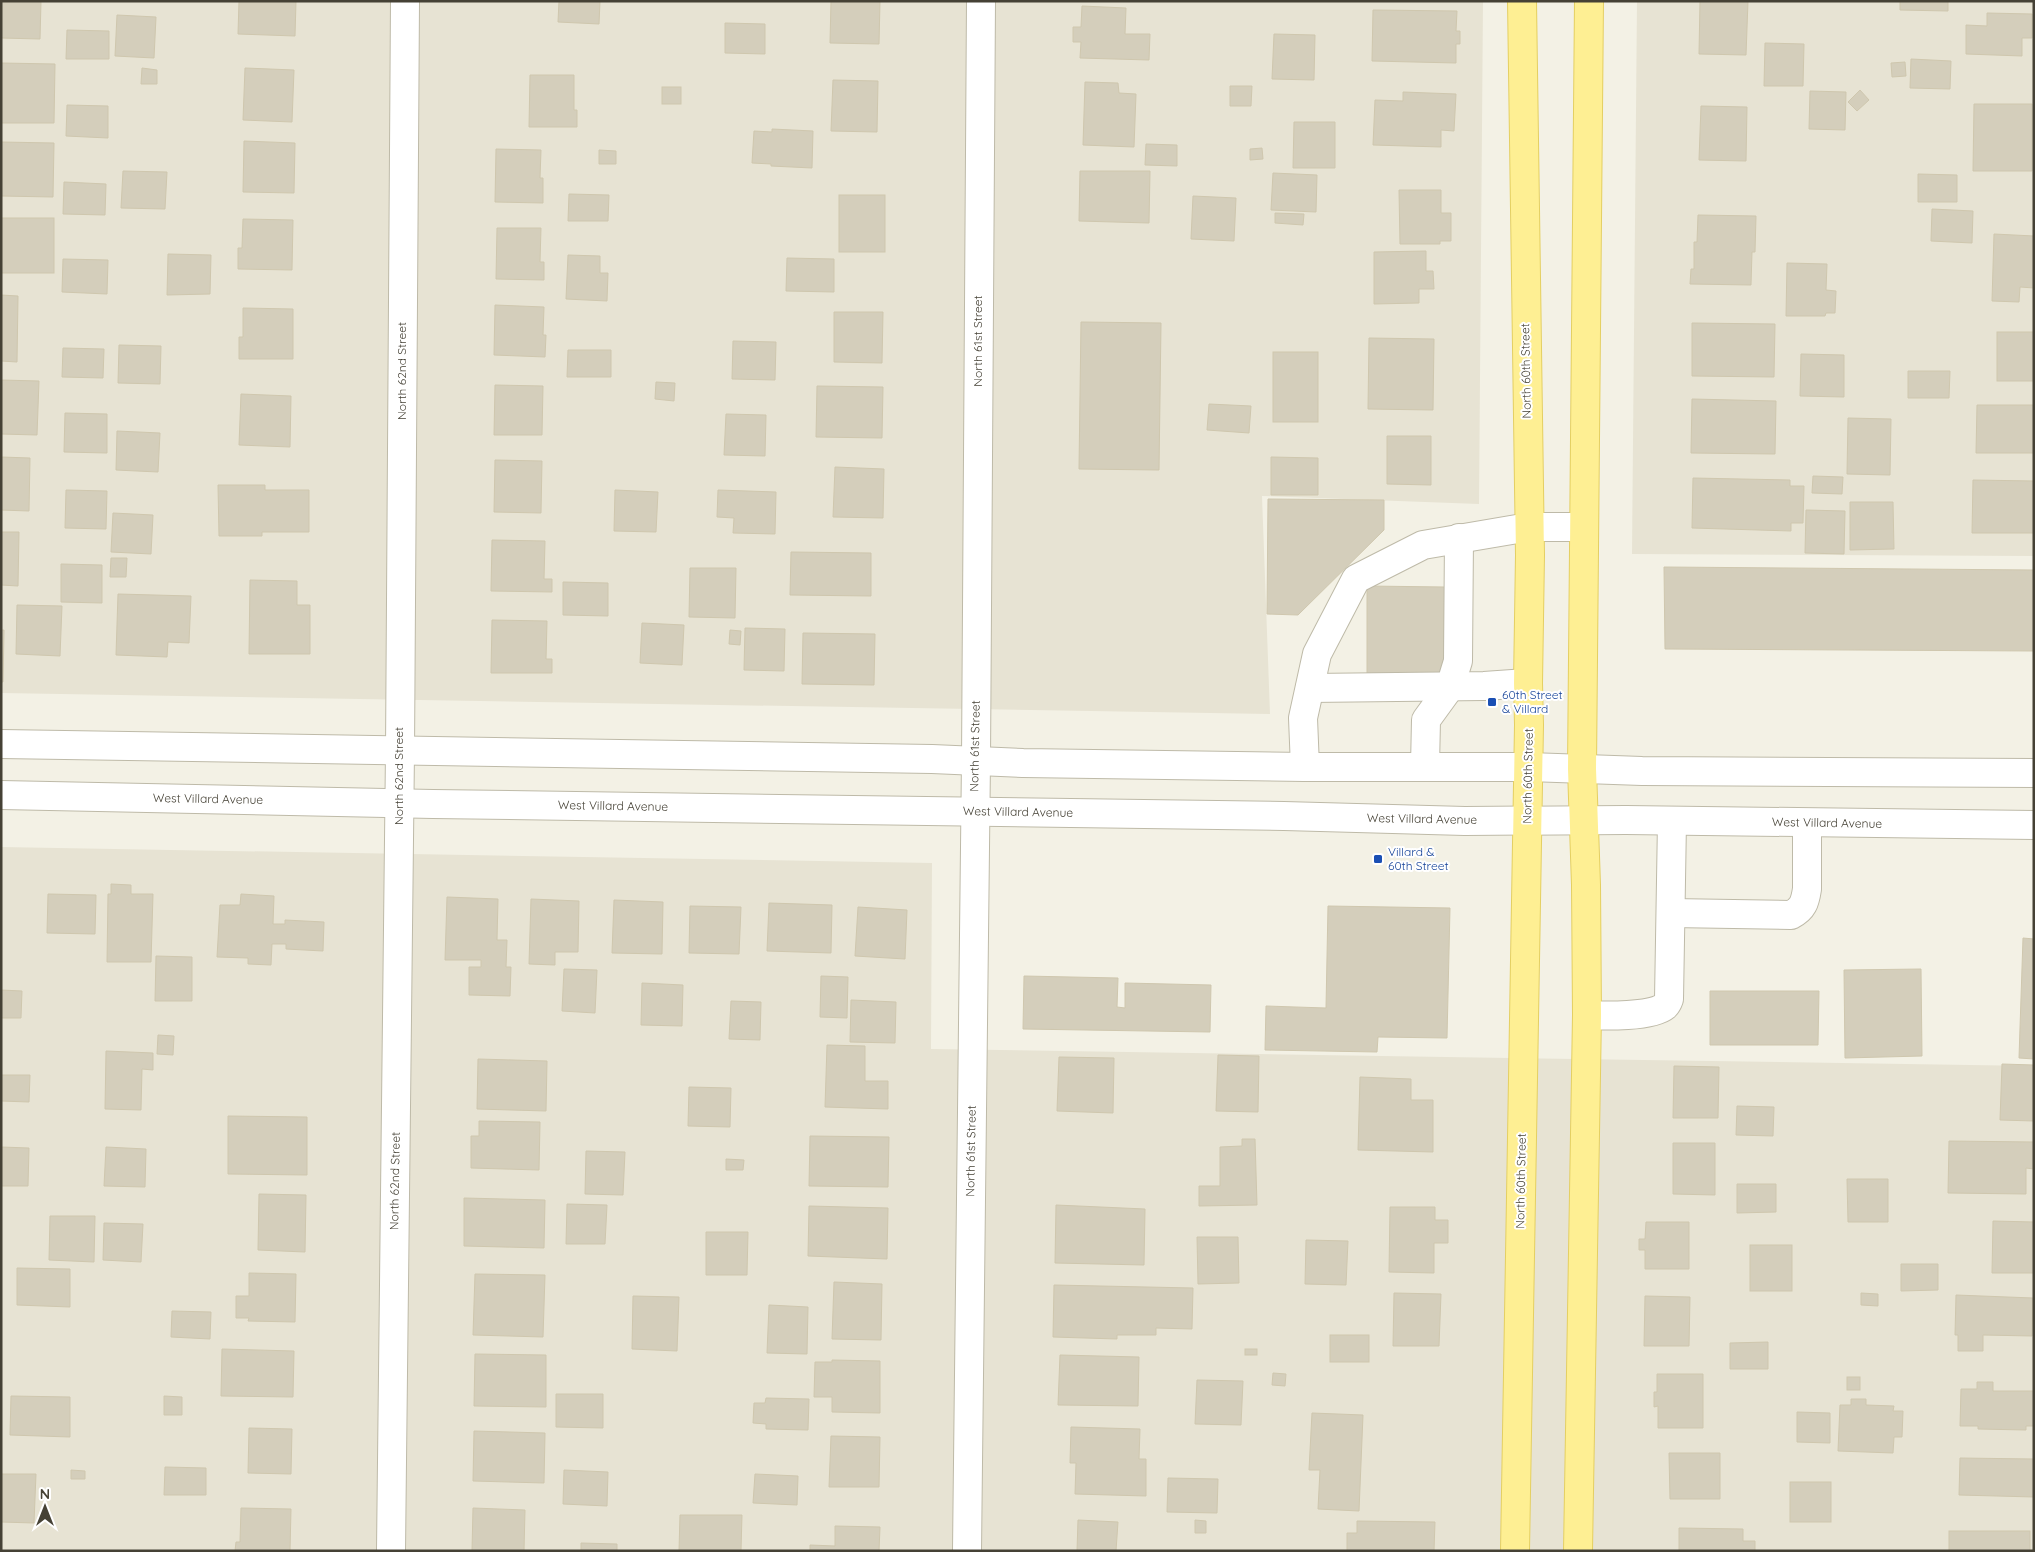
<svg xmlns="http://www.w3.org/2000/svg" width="2035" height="1552" font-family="Quicksand,sans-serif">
  <rect width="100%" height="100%" fill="#f3f1e5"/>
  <g fill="#e7e3d3">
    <polygon points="1,1 1483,1 1479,504 1262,496 1270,714 1,693"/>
    <polygon points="1637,1 2034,1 2034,556 1632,554"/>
    <polygon points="1,847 932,863 931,1049 2034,1066 2034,1551 1,1551"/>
  </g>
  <g fill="#d4cebb" stroke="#cfc7ae">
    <polygon points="1,1 41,1 40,39 1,38"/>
    <polygon points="239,1 296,1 295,36 238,34"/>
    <polygon points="559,1 600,1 599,24 558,22"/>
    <polygon points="831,1 880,1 879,44 830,43"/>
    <polygon points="1700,1 1748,1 1746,55 1699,54"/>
    <polygon points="1900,1 1948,1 1948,11 1900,10"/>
    <polygon points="1082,6 1126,8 1125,34 1150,34 1149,60 1080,58 1081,42 1073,42 1073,27 1081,27"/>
    <polygon points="1373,10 1457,11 1456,31 1460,31 1460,44 1456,44 1456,63 1372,61"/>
    <polygon points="1987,13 2032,14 2032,38 2022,38 2022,56 1966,54 1966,25 1987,26"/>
    <polygon points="117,15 156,17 154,58 115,56"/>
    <polygon points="725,23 765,24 765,54 725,53"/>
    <polygon points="67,30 109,31 109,59 66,59"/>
    <polygon points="1274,34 1315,35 1314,80 1272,79"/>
    <polygon points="1765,43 1804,44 1803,86 1764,86"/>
    <polygon points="1911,59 1951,61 1950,89 1910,88"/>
    <polygon points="1905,62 1906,76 1892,77 1891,63"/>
    <polygon points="1,63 55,64 54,123 1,123"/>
    <polygon points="142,68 157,70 157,84 141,84"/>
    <polygon points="245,68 294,70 292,122 243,120"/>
    <polygon points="530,75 574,75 574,110 577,110 577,127 529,127"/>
    <polygon points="833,80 878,81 877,132 831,131"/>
    <polygon points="1085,82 1118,83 1119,93 1136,94 1134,147 1083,145"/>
    <polygon points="1230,86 1252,86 1251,106 1230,106"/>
    <rect x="662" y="87" width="19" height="17"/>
    <polygon points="1860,90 1869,100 1857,111 1848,102"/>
    <polygon points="1810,91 1846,92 1845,130 1809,129"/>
    <polygon points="1403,92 1456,94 1454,131 1441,130 1441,147 1373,145 1375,100 1403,101"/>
    <polygon points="1974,104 2032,104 2032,171 1973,171"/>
    <polygon points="67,105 108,106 108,138 66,136"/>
    <polygon points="1701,106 1747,107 1746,161 1699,160"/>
    <polygon points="1294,122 1335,122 1335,168 1293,168"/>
    <polygon points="772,129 813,131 812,168 771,166 771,164 752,163 754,131 772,132"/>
    <polygon points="244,141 295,143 294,193 243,192"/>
    <polygon points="1,142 54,143 53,197 1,196"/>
    <polygon points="1146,144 1177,145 1177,166 1145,165"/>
    <polygon points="1262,148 1263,159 1250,160 1250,149"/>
    <polygon points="496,149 541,150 540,178 543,178 543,203 495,202"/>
    <polygon points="599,150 616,151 616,164 599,164"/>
    <polygon points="123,171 167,172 165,209 121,208"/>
    <polygon points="1080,171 1150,171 1149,223 1079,221"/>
    <polygon points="1273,173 1317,175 1316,212 1271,210"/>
    <polygon points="1918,174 1957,175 1957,202 1918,202"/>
    <polygon points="64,182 106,184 105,215 63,214"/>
    <polygon points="1399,190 1441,190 1441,213 1451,213 1451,241 1440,241 1440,244 1400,244"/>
    <polygon points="569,194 609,195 608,221 568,221"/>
    <rect x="839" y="195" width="46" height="57"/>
    <polygon points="1193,196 1236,198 1234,241 1191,239"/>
    <polygon points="1932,209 1973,211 1972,243 1931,241"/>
    <polygon points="1275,213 1304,214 1303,225 1275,223"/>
    <polygon points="1698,215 1756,216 1755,252 1752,252 1751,285 1690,284 1691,269 1694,269 1694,242 1697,242"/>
    <rect x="1" y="218" width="53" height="55"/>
    <polygon points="243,219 293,220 292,270 238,269 238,248 242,248"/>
    <polygon points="497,228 541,228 540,262 544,262 544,280 496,279"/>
    <polygon points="1994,234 2034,236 2034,288 2020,287 2019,302 1992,301"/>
    <polygon points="1426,251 1426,271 1433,271 1434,289 1419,289 1419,303 1374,304 1374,252"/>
    <polygon points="168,254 211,255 210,294 167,295"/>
    <polygon points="568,255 600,256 600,273 608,273 607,301 566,299"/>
    <polygon points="787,258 834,259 834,292 786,291"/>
    <polygon points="63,259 108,260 107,294 62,292"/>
    <polygon points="1787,263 1827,264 1826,290 1836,291 1835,313 1826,313 1825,316 1786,316"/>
    <polygon points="1,295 18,296 17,362 1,361"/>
    <polygon points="495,305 544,307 543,335 546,335 545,357 494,355"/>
    <polygon points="243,308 293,309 293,359 239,359 239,337 243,337"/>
    <polygon points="834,312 883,312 882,363 834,362"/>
    <polygon points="1081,322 1161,323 1159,470 1079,469"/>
    <polygon points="1692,323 1775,324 1774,377 1692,376"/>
    <rect x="1997" y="332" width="37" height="49"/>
    <polygon points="1369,338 1434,339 1433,410 1368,409"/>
    <polygon points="733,341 776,342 775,380 732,379"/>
    <polygon points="119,345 161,346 160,384 118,383"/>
    <polygon points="63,348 104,349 103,378 62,377"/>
    <polygon points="568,350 611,350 611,377 567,377"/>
    <rect x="1273" y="352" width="45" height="70"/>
    <polygon points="1801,354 1844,355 1844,397 1800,396"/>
    <polygon points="1908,371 1950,371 1949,398 1908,398"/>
    <polygon points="1,380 39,381 37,435 1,434"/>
    <polygon points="656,382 675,383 674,401 655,399"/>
    <polygon points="495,385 543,386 542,435 494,435"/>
    <polygon points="817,386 883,387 882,438 816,437"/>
    <polygon points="241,394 291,396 290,447 239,445"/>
    <polygon points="1692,399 1776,401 1775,454 1691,453"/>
    <polygon points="1209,404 1251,406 1249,433 1207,430"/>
    <polygon points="1977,405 2034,405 2034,453 1976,453"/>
    <polygon points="65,413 107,414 107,453 64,452"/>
    <polygon points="726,414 766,415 765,456 724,455"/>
    <polygon points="1848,418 1891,419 1890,475 1847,474"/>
    <polygon points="117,431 160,433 158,472 116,470"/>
    <polygon points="1387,436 1431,436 1431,485 1387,484"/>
    <polygon points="1,457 30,458 29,511 1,510"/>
    <polygon points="1271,457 1318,458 1318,495 1271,495"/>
    <polygon points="495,460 542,461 541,513 494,512"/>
    <polygon points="835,467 884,469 883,518 833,517"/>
    <polygon points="1813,476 1843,477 1842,494 1812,493"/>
    <polygon points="1693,478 1790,480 1790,486 1804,486 1803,523 1791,523 1791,531 1692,528"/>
    <polygon points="1973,480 2034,481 2034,533 1972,533"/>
    <polygon points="218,485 265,485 265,490 309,490 309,532 262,532 262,536 219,536"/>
    <polygon points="66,490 107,491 106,529 65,528"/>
    <polygon points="615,490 658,492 656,532 614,531"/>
    <polygon points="718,490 776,492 775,534 733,533 734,518 717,517"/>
    <polygon points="1268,499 1384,500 1384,530 1298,615 1267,614"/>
    <polygon points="1850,502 1893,502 1894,549 1850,550"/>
    <polygon points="1806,510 1845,511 1844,554 1805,553"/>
    <polygon points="113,513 153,515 151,554 111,552"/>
    <polygon points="1,532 19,532 18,586 1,585"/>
    <polygon points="492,540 545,541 544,579 552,579 552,592 491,591"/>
    <polygon points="791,552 871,553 871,596 790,595"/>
    <polygon points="111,558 127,558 126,577 110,577"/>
    <polygon points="61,564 102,565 102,603 61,602"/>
    <polygon points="1664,567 2034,570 2034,651 1665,649"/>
    <polygon points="690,568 736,568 735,618 689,617"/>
    <polygon points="250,580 297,581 297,605 310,605 310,654 249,654"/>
    <polygon points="563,582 608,583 608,616 563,615"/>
    <polygon points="1367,586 1445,587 1445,674 1367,674"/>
    <polygon points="118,594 191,596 189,643 168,642 167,657 116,655"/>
    <polygon points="17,605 62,606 60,656 16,654"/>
    <polygon points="492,620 547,621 546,659 552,659 552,673 491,673"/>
    <polygon points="642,623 684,625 682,665 640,663"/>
    <polygon points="745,628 785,629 784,671 744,670"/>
    <polygon points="1,630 4,630 3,682 1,682"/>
    <polygon points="730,630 741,631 740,645 729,644"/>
    <polygon points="803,633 875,634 874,685 802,684"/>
    <polygon points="111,884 131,885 131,894 153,894 151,962 107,962 108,894 111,894"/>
    <polygon points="48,894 96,895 95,934 47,933"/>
    <polygon points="241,894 274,896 273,924 285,924 285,920 324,922 323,951 286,949 286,944 272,944 271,965 248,964 248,958 217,957 220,905 240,905"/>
    <polygon points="447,897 498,899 497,940 507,940 506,967 511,967 510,996 469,995 469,967 481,967 481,960 445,960"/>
    <polygon points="531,899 579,901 578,952 555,952 555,965 529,964"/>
    <polygon points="614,900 663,902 662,954 612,953"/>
    <polygon points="769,903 832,905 831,953 767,951"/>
    <polygon points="690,906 741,907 739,954 689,953"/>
    <polygon points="1328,906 1450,908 1447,1038 1378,1037 1377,1052 1265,1050 1266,1006 1326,1008"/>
    <polygon points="858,907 907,910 905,959 855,956"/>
    <polygon points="2023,938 2034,939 2034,1059 2019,1058"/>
    <polygon points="156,956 192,957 192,1001 155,1001"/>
    <polygon points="564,969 597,970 595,1013 562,1011"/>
    <polygon points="1921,969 1922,1056 1845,1058 1844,970"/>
    <polygon points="821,976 848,977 847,1018 820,1017"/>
    <polygon points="1024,976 1118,978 1117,1007 1125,1008 1125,983 1211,985 1210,1032 1023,1029"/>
    <polygon points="642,983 683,985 682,1026 641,1025"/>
    <polygon points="1,990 22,991 21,1018 1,1018"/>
    <polygon points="1710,991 1819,991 1818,1045 1710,1045"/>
    <polygon points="851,1000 896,1002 895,1043 850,1042"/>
    <polygon points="731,1001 761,1002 760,1040 729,1039"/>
    <polygon points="158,1035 174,1036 173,1055 157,1054"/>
    <polygon points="827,1045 865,1046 865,1081 888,1081 888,1109 825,1107"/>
    <polygon points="106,1051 153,1053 153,1070 142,1069 141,1110 105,1109"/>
    <polygon points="1218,1055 1259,1056 1258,1112 1216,1111"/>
    <polygon points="1059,1057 1114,1058 1113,1113 1057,1111"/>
    <polygon points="478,1059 547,1061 546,1111 477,1109"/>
    <polygon points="2002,1064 2034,1065 2034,1121 2000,1120"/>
    <polygon points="1674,1066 1719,1067 1718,1118 1673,1118"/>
    <polygon points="1,1075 30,1075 29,1102 1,1101"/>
    <polygon points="1360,1077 1411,1079 1411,1100 1433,1100 1433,1152 1358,1150"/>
    <polygon points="689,1087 731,1088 730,1127 688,1126"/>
    <polygon points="1737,1106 1774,1107 1773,1136 1736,1135"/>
    <polygon points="228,1116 307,1117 307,1175 228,1174"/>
    <polygon points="479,1121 540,1122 539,1170 471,1168 471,1136 479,1136"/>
    <polygon points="810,1136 889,1137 888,1187 809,1186"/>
    <polygon points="1242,1139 1255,1139 1257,1205 1199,1206 1199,1186 1220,1186 1220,1147 1242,1146"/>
    <polygon points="1949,1141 2034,1142 2034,1169 2026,1168 2026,1194 1948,1193"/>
    <polygon points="1673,1143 1715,1143 1715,1195 1673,1194"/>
    <polygon points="1,1147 29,1148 28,1186 1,1186"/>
    <polygon points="106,1147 146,1149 145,1187 104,1186"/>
    <polygon points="586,1151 625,1152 623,1195 585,1194"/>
    <polygon points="726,1159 744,1160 743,1170 726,1170"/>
    <polygon points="1847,1179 1888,1179 1888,1222 1848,1222"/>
    <polygon points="1737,1184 1776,1184 1776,1212 1737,1213"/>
    <polygon points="259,1194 306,1195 305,1252 258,1250"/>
    <polygon points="464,1198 545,1200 544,1248 464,1246"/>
    <polygon points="567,1204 607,1205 605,1244 566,1244"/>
    <polygon points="1056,1205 1145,1209 1144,1265 1055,1263"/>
    <polygon points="809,1206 888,1208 887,1259 808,1256"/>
    <polygon points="1390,1207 1435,1207 1435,1220 1448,1220 1448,1243 1434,1243 1434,1273 1389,1272"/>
    <polygon points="50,1216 95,1216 94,1262 49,1260"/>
    <polygon points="1993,1221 2034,1222 2034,1273 1992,1273"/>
    <polygon points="1646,1222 1689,1222 1689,1269 1645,1269 1645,1250 1639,1250 1639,1239 1645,1239"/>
    <polygon points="104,1223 143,1224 141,1262 103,1260"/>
    <polygon points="706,1232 748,1232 747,1275 706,1275"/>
    <polygon points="1197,1237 1238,1237 1239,1283 1198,1284"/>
    <polygon points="1306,1240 1348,1241 1346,1285 1305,1284"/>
    <rect x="1750" y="1245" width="42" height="46"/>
    <polygon points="1901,1264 1938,1264 1938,1290 1901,1291"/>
    <polygon points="17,1268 70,1269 70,1307 17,1305"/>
    <polygon points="249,1273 296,1274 295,1322 248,1321 249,1318 236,1318 236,1296 249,1296"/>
    <polygon points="475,1274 545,1275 543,1337 473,1335"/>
    <polygon points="834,1282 882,1284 881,1340 832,1339"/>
    <polygon points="1054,1285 1193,1288 1192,1329 1156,1328 1156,1335 1117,1335 1117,1339 1053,1337"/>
    <polygon points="1394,1293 1441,1294 1439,1346 1393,1346"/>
    <polygon points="1861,1293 1878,1294 1878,1306 1861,1305"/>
    <polygon points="1956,1295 2033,1298 2032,1336 1983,1335 1983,1351 1958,1351 1958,1335 1955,1335"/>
    <polygon points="633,1296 679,1297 677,1351 632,1349"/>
    <polygon points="1645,1296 1690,1297 1689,1346 1644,1346"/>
    <polygon points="769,1305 808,1307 807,1354 767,1353"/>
    <polygon points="172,1311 211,1312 210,1339 171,1337"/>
    <rect x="1330" y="1335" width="39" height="27"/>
    <polygon points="1768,1342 1768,1369 1730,1369 1730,1343"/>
    <polygon points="222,1349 294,1351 293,1397 221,1396"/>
    <rect x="1245" y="1349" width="12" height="6"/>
    <polygon points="475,1354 546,1355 546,1407 474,1406"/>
    <polygon points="1060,1355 1139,1357 1138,1406 1058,1405"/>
    <polygon points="832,1360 880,1361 880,1413 832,1412 832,1397 814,1397 815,1362 832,1362"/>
    <polygon points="1273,1373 1286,1374 1285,1386 1272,1385"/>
    <polygon points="1657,1374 1703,1374 1703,1428 1658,1428 1658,1406 1654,1407 1654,1392 1657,1392"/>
    <rect x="1847" y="1377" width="13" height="13"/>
    <polygon points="1197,1380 1243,1381 1241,1425 1195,1424"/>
    <polygon points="1977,1382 1993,1382 1993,1391 2034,1391 2034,1426 2026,1426 2026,1430 1978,1429 1978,1426 1960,1426 1961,1389 1977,1389"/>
    <polygon points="556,1394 603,1394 603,1428 556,1427"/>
    <polygon points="11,1396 70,1397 70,1437 10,1435"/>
    <polygon points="164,1396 182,1397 182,1415 164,1415"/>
    <polygon points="766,1398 809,1399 808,1430 766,1429 766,1424 753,1423 754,1403 765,1403"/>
    <polygon points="1851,1399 1866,1399 1866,1405 1894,1406 1893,1411 1903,1411 1902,1437 1894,1437 1893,1453 1838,1451 1840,1405 1851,1405"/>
    <polygon points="1797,1412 1830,1413 1830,1443 1797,1442"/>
    <polygon points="1312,1413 1363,1415 1359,1511 1318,1509 1320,1470 1309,1470"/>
    <polygon points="1071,1427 1140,1429 1139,1459 1146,1459 1146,1496 1075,1494 1076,1463 1070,1463"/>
    <polygon points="249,1428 292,1429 291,1474 248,1473"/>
    <polygon points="474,1431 545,1433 544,1483 473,1481"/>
    <polygon points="831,1436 880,1437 879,1487 829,1487"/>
    <polygon points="1669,1453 1720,1453 1720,1499 1670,1499"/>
    <polygon points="1960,1458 2034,1459 2034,1497 1959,1495"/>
    <polygon points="165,1467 206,1468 206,1495 164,1495"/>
    <polygon points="71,1470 85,1471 85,1479 71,1479"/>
    <polygon points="564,1470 608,1472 607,1506 563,1504"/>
    <polygon points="1,1474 36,1474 34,1523 1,1522"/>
    <polygon points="755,1474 798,1476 797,1505 753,1503"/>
    <polygon points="1168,1478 1218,1479 1217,1513 1167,1512"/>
    <rect x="1790" y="1482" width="41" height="40"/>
    <polygon points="241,1508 291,1509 290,1551 235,1551 236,1542 240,1542"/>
    <polygon points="473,1508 525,1510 524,1551 472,1551"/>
    <polygon points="680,1515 742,1515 741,1551 679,1551"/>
    <polygon points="1078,1520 1118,1522 1116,1551 1077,1551"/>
    <polygon points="1195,1520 1206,1521 1206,1533 1195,1533"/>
    <polygon points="1357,1521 1435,1522 1434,1551 1347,1551 1347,1533 1357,1533"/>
    <polygon points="835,1526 880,1527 879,1551 810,1551 810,1545 835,1546"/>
    <polygon points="1679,1528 1743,1529 1743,1541 1755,1541 1755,1551 1679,1551"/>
    <rect x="1949" y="1531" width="81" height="20"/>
    <polygon points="581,1543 617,1544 617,1551 581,1551"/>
  </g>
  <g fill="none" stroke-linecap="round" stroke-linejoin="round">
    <g stroke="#bebaa8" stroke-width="30">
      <g id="minor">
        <polyline points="1310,688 1484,686 1528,683"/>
        <polyline points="1,744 932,759 1023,763 1305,767 1529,767 1642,771 2034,773"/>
        <polyline points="1425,766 1426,720 1450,687 1458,661 1459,538"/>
        <polyline points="1305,767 1303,718 1317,654 1356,579 1423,545 1529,527 1584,527"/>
        <polyline points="1,795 433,804 1284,816 1465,821 1626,820 2034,825"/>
        <path d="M 1671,913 L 1791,915 C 1803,909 1805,902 1807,889 L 1807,823"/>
        <path d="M 1587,1015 C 1604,1016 1652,1017 1665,1006 C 1667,1004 1668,1002 1669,999 L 1672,821"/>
        <polyline points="391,1551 400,751 405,1"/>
        <polyline points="967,1551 976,760 981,1"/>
      </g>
    </g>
    <g stroke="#e4cf62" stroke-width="30">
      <g id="major">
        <polyline points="1515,1551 1529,725 1528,683 1530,555 1522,1"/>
        <polyline points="1578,1551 1587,1015 1586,885 1582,769 1589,1"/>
      </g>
    </g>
    <use href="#minor" stroke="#fff" stroke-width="28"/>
    <use href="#major" stroke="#feef93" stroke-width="28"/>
  </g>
  <g fill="#1a4fb4" stroke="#fff" stroke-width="2">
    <rect x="1487" y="697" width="10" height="10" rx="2.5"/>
    <rect x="1373" y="854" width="10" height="10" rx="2.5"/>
  </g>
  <g text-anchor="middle" stroke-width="4" stroke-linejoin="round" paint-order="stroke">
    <g font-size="12" fill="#454135" stroke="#fff">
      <text transform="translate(978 341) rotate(-90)" y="4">North 61st Street</text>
      <text transform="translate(402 371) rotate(-90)" y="4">North 62nd Street</text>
      <text transform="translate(1526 371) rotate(-91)" y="4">North 60th Street</text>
      <text transform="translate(975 746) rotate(-89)" y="4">North 61st Street</text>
      <text transform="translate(399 776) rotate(-90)" y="4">North 62nd Street</text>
      <text transform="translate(1528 776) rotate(-89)" y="4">North 60th Street</text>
      <text transform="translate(208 799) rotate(1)" y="4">West Villard Avenue</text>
      <text transform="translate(613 806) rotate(1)" y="4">West Villard Avenue</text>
      <text transform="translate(1018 812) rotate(1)" y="4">West Villard Avenue</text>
      <text transform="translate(1422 819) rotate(1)" y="4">West Villard Avenue</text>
      <text transform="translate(1827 823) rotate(1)" y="4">West Villard Avenue</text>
      <text transform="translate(971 1151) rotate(-89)" y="4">North 61st Street</text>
      <text transform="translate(395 1181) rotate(-89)" y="4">North 62nd Street</text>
      <text transform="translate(1521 1181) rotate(-89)" y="4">North 60th Street</text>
    </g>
    <g font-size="12" fill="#164399" stroke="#fff" text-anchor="start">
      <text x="1502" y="699">60th Street<tspan x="1502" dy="14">&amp; Villard</tspan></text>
      <text x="1388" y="856">Villard &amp;<tspan x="1388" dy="14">60th Street</tspan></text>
    </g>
  </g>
  <rect width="2035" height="1552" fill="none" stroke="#454135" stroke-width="5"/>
  <g transform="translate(45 1507)" stroke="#ffffff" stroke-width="4" paint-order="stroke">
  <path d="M0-4L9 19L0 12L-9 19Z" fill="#454135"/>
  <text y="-8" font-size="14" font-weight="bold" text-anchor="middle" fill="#454135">N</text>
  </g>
</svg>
